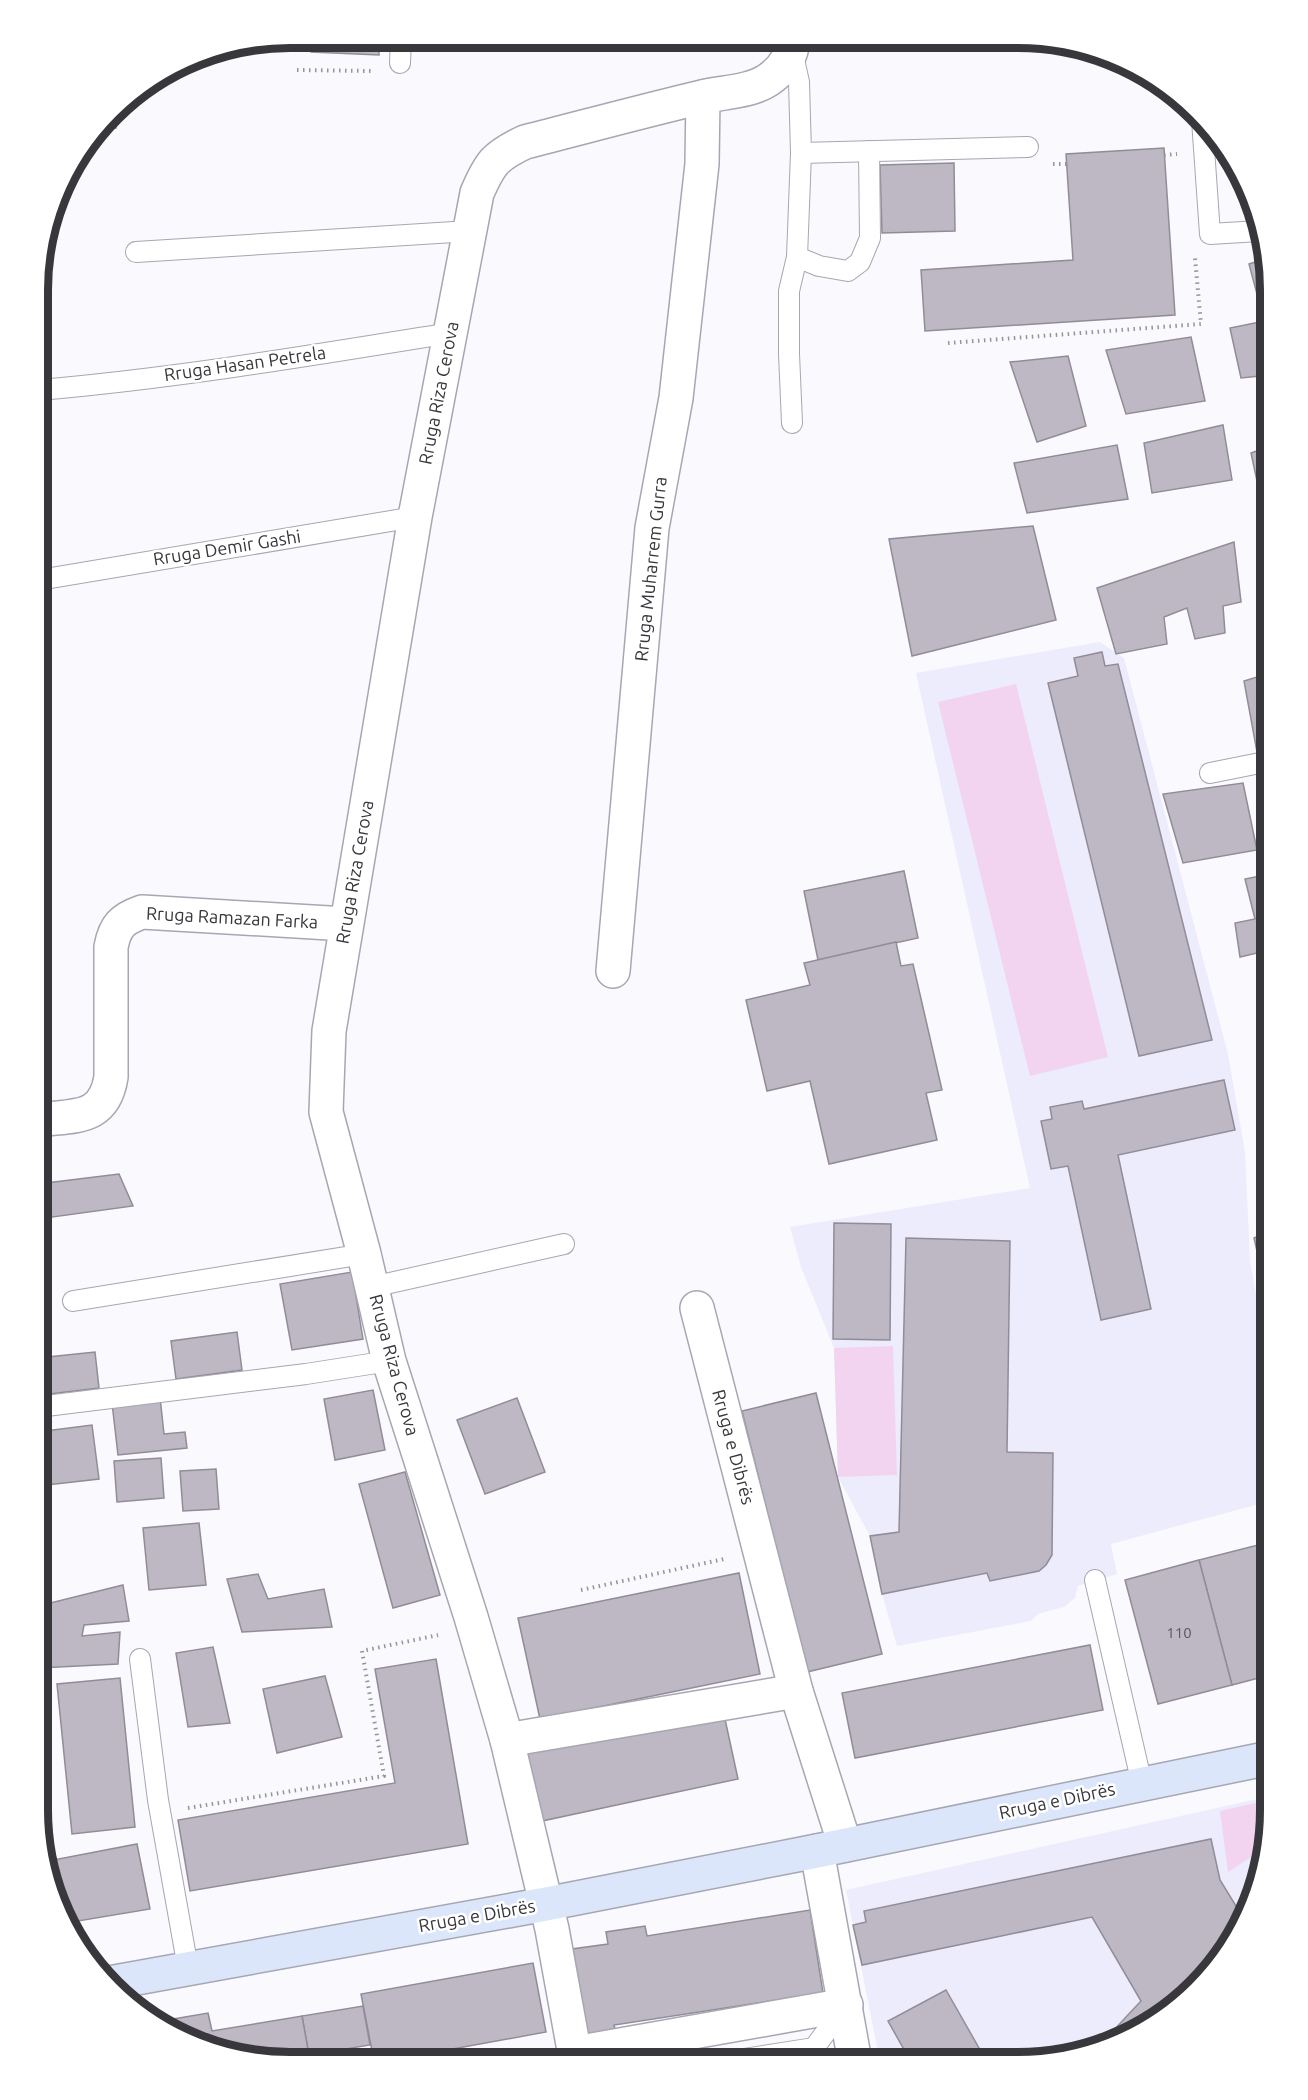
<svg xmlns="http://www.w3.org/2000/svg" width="1308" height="2100" font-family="Ubuntu,sans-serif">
  <rect width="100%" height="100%" fill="#f9f9fe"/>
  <g fill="#ececfc">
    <polygon points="1100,642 1124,658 1228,1054 1245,1152 1250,1261 1270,1372 1270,1501 1111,1544 1117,1574 1078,1586 1075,1598 1064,1607 1038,1614 1031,1621 897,1646 882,1594 870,1536 838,1477 834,1348 801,1267 790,1227 1030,1188 916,673"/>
    <polygon points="1262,1798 1270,1813 1270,1826 1251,1906 1218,1963 1171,2010 1114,2043 1018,2062 880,2062 846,1890"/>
  </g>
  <g fill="#f2d4f1">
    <polygon points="1016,684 1108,1057 1030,1076 938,702"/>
    <polygon points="893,1346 897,1475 838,1477 834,1348"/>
    <polygon points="1260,1802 1270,1820 1265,1848 1228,1872 1220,1811"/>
  </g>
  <g fill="#bdb8c4" stroke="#918c97" stroke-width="1.5">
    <polygon points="311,38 379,38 379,55 311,52"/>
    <polygon points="116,110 116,128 102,128"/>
    <polygon points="1164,148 1175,315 925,331 921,270 1073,260 1066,154"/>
    <polygon points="954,163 955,231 882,233 880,165"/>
    <polygon points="1264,259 1270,293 1258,298 1249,264"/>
    <polygon points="1270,320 1270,375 1241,378 1230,328"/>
    <polygon points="1191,337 1205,401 1126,414 1106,350"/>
    <polygon points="1068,356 1086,426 1037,442 1010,362"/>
    <polygon points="1223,425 1232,480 1152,493 1144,443"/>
    <polygon points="1117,445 1128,499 1027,513 1014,463"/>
    <polygon points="1270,446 1270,477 1257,481 1251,453"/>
    <polygon points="1033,526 1056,620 912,656 889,539"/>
    <polygon points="1234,542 1241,602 1223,606 1225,633 1195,639 1187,608 1164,617 1167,644 1116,654 1097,588"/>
    <polygon points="1102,652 1105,666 1118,664 1212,1040 1139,1056 1048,683 1078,676 1074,658"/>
    <polygon points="1270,673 1270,748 1257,752 1244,681"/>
    <polygon points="1243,783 1257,850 1183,863 1163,794"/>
    <polygon points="904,871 918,938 818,960 804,891"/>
    <polygon points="1270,874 1270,950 1240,957 1235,923 1255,919 1245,879"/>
    <polygon points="896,942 901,966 913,964 942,1090 926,1093 937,1140 829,1164 810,1081 767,1091 746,1000 810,985 804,963"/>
    <polygon points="1270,1069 1270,1120 1263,1071"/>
    <polygon points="1224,1080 1235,1130 1118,1155 1151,1309 1101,1320 1068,1166 1051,1169 1041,1121 1052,1119 1050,1107 1082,1101 1084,1109"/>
    <polygon points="119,1174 133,1206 38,1219 38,1184"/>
    <polygon points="834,1223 891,1224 890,1340 833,1339"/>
    <polygon points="1270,1231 1270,1268 1261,1269 1254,1238"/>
    <polygon points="906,1238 1010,1241 1007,1452 1053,1453 1052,1555 1046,1565 1039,1571 990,1581 987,1573 882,1594 870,1536 899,1532"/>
    <polygon points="352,1272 363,1339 292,1350 280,1284"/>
    <polygon points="237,1332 242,1370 176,1379 171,1341"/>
    <polygon points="95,1352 99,1388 41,1395 38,1358"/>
    <polygon points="373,1390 385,1450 335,1460 324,1399"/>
    <polygon points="816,1393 882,1654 807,1672 742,1411"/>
    <polygon points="160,1397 164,1434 185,1432 187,1448 118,1455 112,1403"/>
    <polygon points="517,1398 545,1472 485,1494 457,1420"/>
    <polygon points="92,1425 99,1479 38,1486 38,1432"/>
    <polygon points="161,1458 164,1498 117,1502 114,1461"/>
    <polygon points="216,1469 219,1509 183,1511 180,1471"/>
    <polygon points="405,1472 440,1595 393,1608 359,1484"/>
    <polygon points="199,1523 206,1585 149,1590 143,1528"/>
    <polygon points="1270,1542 1270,1675 1232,1685 1199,1560"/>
    <polygon points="1199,1560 1232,1685 1158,1704 1125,1580"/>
    <polygon points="739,1573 760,1674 540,1719 518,1618"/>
    <polygon points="258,1574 268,1599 324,1589 332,1627 242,1632 227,1579"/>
    <polygon points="123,1585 129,1621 84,1625 82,1636 120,1632 118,1664 39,1668 38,1606"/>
    <polygon points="1090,1645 1103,1710 855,1758 842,1693"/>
    <polygon points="213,1647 230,1723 188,1727 176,1653"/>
    <polygon points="436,1659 468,1844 190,1891 178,1820 395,1783 375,1669"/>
    <polygon points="325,1676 342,1737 277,1753 263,1689"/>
    <polygon points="120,1678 135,1827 72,1834 57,1684"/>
    <polygon points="723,1710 738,1779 542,1821 527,1751"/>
    <polygon points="1211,1839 1220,1880 1244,1919 1218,1963 1171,2010 1114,2043 1098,2047 1141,2001 1092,1917 862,1965 853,1925 866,1922 864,1911"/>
    <polygon points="137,1844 150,1909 66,1923 57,1906 48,1861"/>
    <polygon points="810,1910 823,1993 614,2025 616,2033 586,2038 572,1949 608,1944 606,1932 645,1926 647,1936"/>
    <polygon points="533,1963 546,2032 387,2061 374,2061 361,1994"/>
    <polygon points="946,1990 987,2062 911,2062 888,2021"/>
    <polygon points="363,2006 370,2045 309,2055 302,2016"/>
    <polygon points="208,2013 212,2031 302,2016 310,2061 258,2060 194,2043 156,2022"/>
  </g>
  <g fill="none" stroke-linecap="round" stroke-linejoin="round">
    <g stroke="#a6a7b3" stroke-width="22">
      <g id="lane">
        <polyline points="792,51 799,82 801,153 1028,147"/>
        <polyline points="400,63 401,38"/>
        <polyline points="1202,120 1210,234 1259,231"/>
        <polyline points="136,252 470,231"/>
        <polyline points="797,257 819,266 848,271 860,262 870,238 869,151"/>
        <path d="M 39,390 C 177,378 314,355 450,333"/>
        <polyline points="792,423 789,354 789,291 797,257 801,153"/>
        <polyline points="39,580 415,517"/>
        <polyline points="1210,773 1270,761"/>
        <polyline points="372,1287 564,1244"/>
        <polyline points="73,1301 364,1254"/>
        <polyline points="46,1406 306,1374 389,1361"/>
        <polyline points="1095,1580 1142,1784"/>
        <polyline points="140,1659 158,1800 188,1968"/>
        <polyline points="744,2059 814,2048 846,2005"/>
      </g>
    </g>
    <g stroke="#a6a7b3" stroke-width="36">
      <g id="street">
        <polyline points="613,971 652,528 676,398 702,164 703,97"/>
        <path d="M 38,1120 C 75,1115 104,1121 111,1077 L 111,947 C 115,926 122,919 142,912 L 346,924"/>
        <polyline points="697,1308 796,1691 845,1845"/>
        <polyline points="507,1740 796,1691"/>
        <polyline points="817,1851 855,2062"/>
        <polyline points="575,2053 846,2005"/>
        <path d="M 576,2061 L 552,1929 L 507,1740 L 471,1617 L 389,1361 L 364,1254 L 326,1112 L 329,1031 L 415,517 L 477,193 C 490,163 495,156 525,142 C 584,127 643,111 702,97 C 723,92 750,92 768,80 C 783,70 792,56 793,39"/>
      </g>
    </g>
    <g stroke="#a6a7b3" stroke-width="36">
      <polyline id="secondary" points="109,1983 546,1904 817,1851 1270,1758"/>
    </g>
    <g stroke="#949499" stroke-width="4" stroke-dasharray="1.5 4.5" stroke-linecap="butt">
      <polyline points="297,70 372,71"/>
      <polyline points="1164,155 1177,154"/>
      <polyline points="1053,164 1067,164"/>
      <polyline points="948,343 1201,324 1195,258"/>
      <polyline points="581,1590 724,1559"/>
      <polyline points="188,1808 384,1776 362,1651 438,1635"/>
    </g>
    <use href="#lane" stroke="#fff" stroke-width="20"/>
    <use href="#street" stroke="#fff" stroke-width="33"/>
    <use href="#secondary" stroke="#dce6fb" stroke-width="33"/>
  </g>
  <g text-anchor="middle" stroke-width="5" stroke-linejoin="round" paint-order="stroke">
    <g font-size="15" fill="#58575e">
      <text x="1179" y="1638">110</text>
    </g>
    <g font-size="18" fill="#37373c" stroke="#fff">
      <text transform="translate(245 364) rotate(-8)" y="6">Rruga Hasan Petrela</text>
      <text transform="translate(439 393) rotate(-79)" y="6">Rruga Riza Cerova</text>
      <text transform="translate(227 548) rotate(-9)" y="6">Rruga Demir Gashi</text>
      <text transform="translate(651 569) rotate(-84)" y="6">Rruga Muharrem Gurra</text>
      <text transform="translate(355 872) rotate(-80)" y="6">Rruga Riza Cerova</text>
      <text transform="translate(232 918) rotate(3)" y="6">Rruga Ramazan Farka</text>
      <text transform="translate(394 1365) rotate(75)" y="6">Rruga Riza Cerova</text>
      <text transform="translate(733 1447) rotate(75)" y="6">Rruga e Dibrës</text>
      <text transform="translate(1057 1801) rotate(-12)" y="6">Rruga e Dibrës</text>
      <text transform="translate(477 1916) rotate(-10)" y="6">Rruga e Dibrës</text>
    </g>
  </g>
  <path d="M0 0H1308V2100H0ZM290 48H1018A242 242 0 0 1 1260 290V1810A242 242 0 0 1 1018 2052H290A242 242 0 0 1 48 1810V290A242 242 0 0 1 290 48Z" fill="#fff" fill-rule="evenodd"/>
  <path fill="none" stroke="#37373c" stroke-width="8" d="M290 48H1018A242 242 0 0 1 1260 290V1810A242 242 0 0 1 1018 2052H290A242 242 0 0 1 48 1810V290A242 242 0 0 1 290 48Z"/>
</svg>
